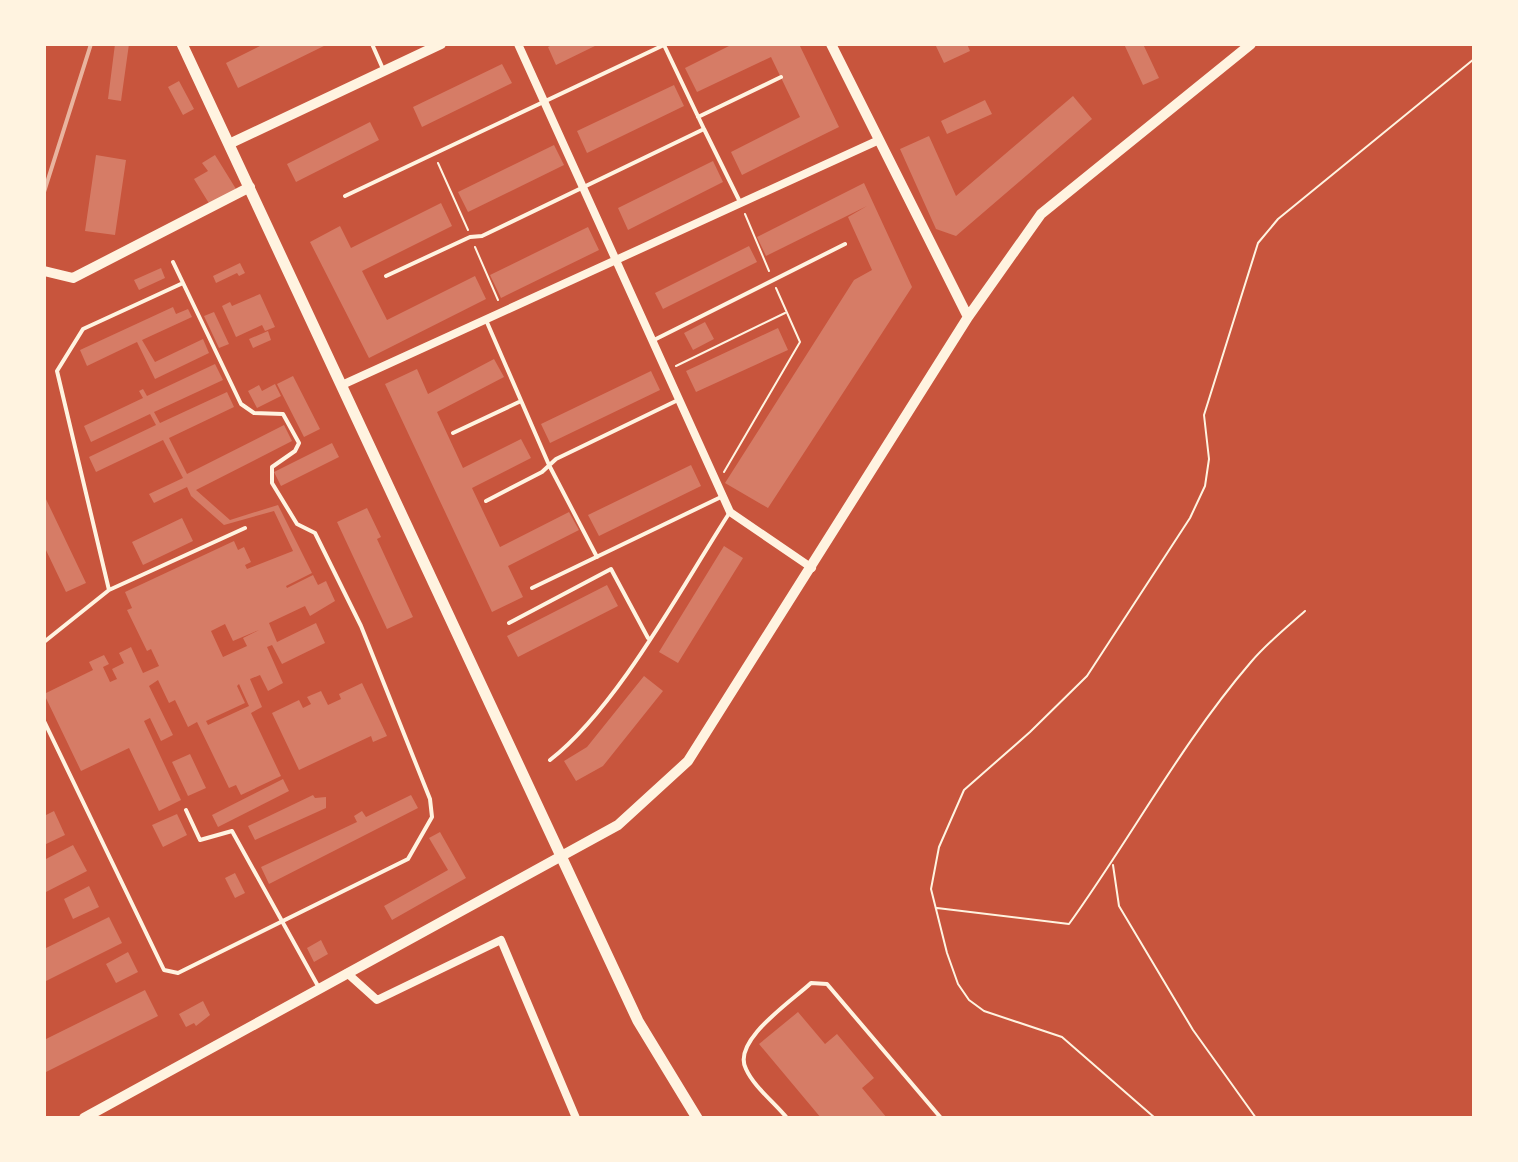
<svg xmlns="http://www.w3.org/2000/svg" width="1518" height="1162" font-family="'Noto Sans',sans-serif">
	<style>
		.building { fill: #d67c66; fill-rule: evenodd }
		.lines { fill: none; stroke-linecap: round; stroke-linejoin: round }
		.path { stroke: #fff3e0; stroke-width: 2 }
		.service { stroke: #fff3e0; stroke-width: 4 }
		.minor { stroke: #fff3e0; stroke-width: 8 }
		.tertiary { stroke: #fff3e0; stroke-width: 10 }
		.secondary { stroke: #fff3e0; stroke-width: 11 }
		.rail { stroke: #e9b49f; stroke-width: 4 }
	</style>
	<rect width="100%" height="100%" fill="#c8553d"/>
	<!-- building -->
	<path class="building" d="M115 44H129L121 101 108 99Z
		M264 44H328L238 88 226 63Z
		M554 44H599L556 65 548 47Z
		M733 44H799L839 127 742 175 731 152 800 117 771 57 697 92 685 68Z
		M935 44H967L970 51 944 63Z
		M1124 44H1143L1159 78 1143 85Z
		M502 64 512 83 422 127 413 107Z
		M179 81 194 109 183 115 168 87Z
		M674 85 684 106 587 153 577 131Z
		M1073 96 1092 119 956 236 936 229 900 149 929 136 956 196Z
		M985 100 992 114 947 134 941 121Z
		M370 122 379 140 296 182 287 164Z
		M554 145 564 165 468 212 458 192Z
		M96 155 126 160 115 235 85 231Z
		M215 155 236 189 210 205 194 179 208 171 202 163Z
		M713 161 723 182 628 230 618 208Z
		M864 183 912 287 768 508 725 483 854 280 872 270 848 217 867 206 766 256 757 237Z
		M441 203 452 226 362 271 387 320 475 276 486 299 369 358 310 242 340 226 351 248Z
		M588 227 599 250 501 298 490 275Z
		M749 246 757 262 663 309 655 293Z
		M240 263 245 273 239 276 237 273 216 283 213 276Z
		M161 268 165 278 139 290 134 280Z
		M260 294 275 327 265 331 262 325 236 337 222 306 230 302 232 306Z
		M173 307 176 314 188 309 192 317 142 340 155 362 203 339 209 353 155 379 137 342 87 366 80 350Z
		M214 312 229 344 219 348 204 316Z
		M705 322 714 339 693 350 684 333Z
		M778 328 788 350 696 392 686 371Z
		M268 331 271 340 253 348 249 339Z
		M494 359 504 377 437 412 463 468 521 439 531 458 472 488 500 547 569 512 579 530 508 566 523 597 492 612 385 384 417 369 428 394Z
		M215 364 223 380 154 412 160 423 227 392 234 407 169 438 187 474 284 425 292 441 196 490 230 520 278 505 312 573 286 586 287 588 313 575 318 585 326 581 335 601 310 616 305 606 269 623 277 642 316 623 325 643 282 664 272 645 267 647 283 683 268 691 260 675 250 679 262 707 251 713 281 776 241 795 236 785 229 788 197 722 188 727 175 700 169 703 158 680 149 686 173 735 161 741 150 718 144 721 181 800 159 811 129 748 81 771 44 694 93 670 89 662 104 655 109 664 103 667 110 682 117 679 112 669 124 663 119 653 131 647 143 673 159 666 151 649 147 651 127 610 132 608 125 592 234 541 238 550 244 547 251 562 245 565 247 569 293 551 274 511 224 525 191 496 187 487 154 503 149 494 183 478 163 440 96 472 89 457 156 425 150 414 91 442 84 426 143 398 139 391 143 389 147 396ZM225 624 233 641 259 630 243 638 247 646 223 657 211 631ZM239 684 249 706 208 725 206 721 245 703 237 686Z
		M651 371 660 390 550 443 541 424Z
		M293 376 320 429 304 437 277 384Z
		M275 384 281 396 257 408 248 391 259 385 262 391Z
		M332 443 339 457 281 486 274 472Z
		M691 465 701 486 599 536 588 515Z
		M44 495 86 583 66 592 44 546Z
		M367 508 381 537 377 539 413 617 387 629 337 522Z
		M182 518 193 541 143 565 132 542Z
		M724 546 743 558 678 663 659 652Z
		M607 585 618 606 518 657 507 636Z
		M644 676 663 691 603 766 576 781 564 761 587 747Z
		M362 683 387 736 373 742 371 736 299 770 272 713 299 700 303 708 311 704 307 697 321 691 328 705 341 699 339 694Z
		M190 754 206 788 188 796 172 762Z
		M283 779 289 791 218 827 212 815Z
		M313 795 315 798 326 797V808L255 840 248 826Z
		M411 795 418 808 269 884 261 867 357 822 354 816 362 811 366 817Z
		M54 811 65 835 44 845V816Z
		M177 814 187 835 163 847 152 825Z
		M440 832 466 878 392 920 384 906 448 870 429 838Z
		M73 845 87 871 44 893V860Z
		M235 873 245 893 235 898 225 878Z
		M89 886 99 907 73 919 64 899Z
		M109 917 122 943 44 982V949Z
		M321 940 328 954 314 962 307 948Z
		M128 952 138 972 116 983 106 964Z
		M145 990 158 1016 44 1073V1040Z
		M203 1001 210 1015 196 1026 194 1023 186 1027 179 1014Z
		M798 1012 825 1044 837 1034 874 1078 862 1088 887 1118H821L759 1044Z"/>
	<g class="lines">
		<!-- path -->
		<path class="path" d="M438 163 468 230
			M745 214 769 271
			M475 247 498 300
			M676 366 785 313
			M724 472 800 342 776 288
			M1113 865 1119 906 1193 1030 1256 1118
			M937 908 1069 924C1131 838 1182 742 1251 662 1267 643 1287 627 1305 611
			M1155 1118 1062 1037 984 1011 969 1000 958 984 947 953 931 889 939 847 964 790 1030 732 1087 676 1190 518 1205 486 1209 459 1204 415 1258 243 1278 219 1474 59"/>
		<!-- service -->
		<path class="service" d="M372 44 383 69
			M698 117 781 77
			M704 129 740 202
			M345 196 666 44
			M386 276 470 237 482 236 704 129 664 45
			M486 320 549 465 597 557
			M654 340 845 244
			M453 433 521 401
			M486 501 542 472 556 459 678 400
			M532 588 721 497
			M109 590 57 371 83 329 183 283
			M509 623 611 569 648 638
			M44 642 109 590 245 528
			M44 721 164 970 178 973 408 859 432 817 430 799 361 626 315 533 297 524 272 483V467L295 451 299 443 283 414 254 413 241 404 173 262
			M550 760C618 707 682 586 730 512
			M186 810 200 840 232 831 318 986
			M787 1118C775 1103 754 1087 746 1069 731 1041 792 1001 811 983L827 984 941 1118"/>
		<!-- minor -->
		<path class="minor" d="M518 44 730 512 812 568
			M342 385 879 140
			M347 973 377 1000 501 940 576 1118"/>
		<!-- tertiary -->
		<path class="tertiary" d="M831 44 968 317
			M229 144 441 44
			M44 271 73 278 250 187
			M84 1118 618 825 688 761 968 317 1041 214 1251 44"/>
		<!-- secondary -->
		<path class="secondary" d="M182 44 638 1021 697 1118"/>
		<!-- rail -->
		<path class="rail" d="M44 192 91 44"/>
	</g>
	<!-- border -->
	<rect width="1518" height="1162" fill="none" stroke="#fff3e0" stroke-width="92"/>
</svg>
